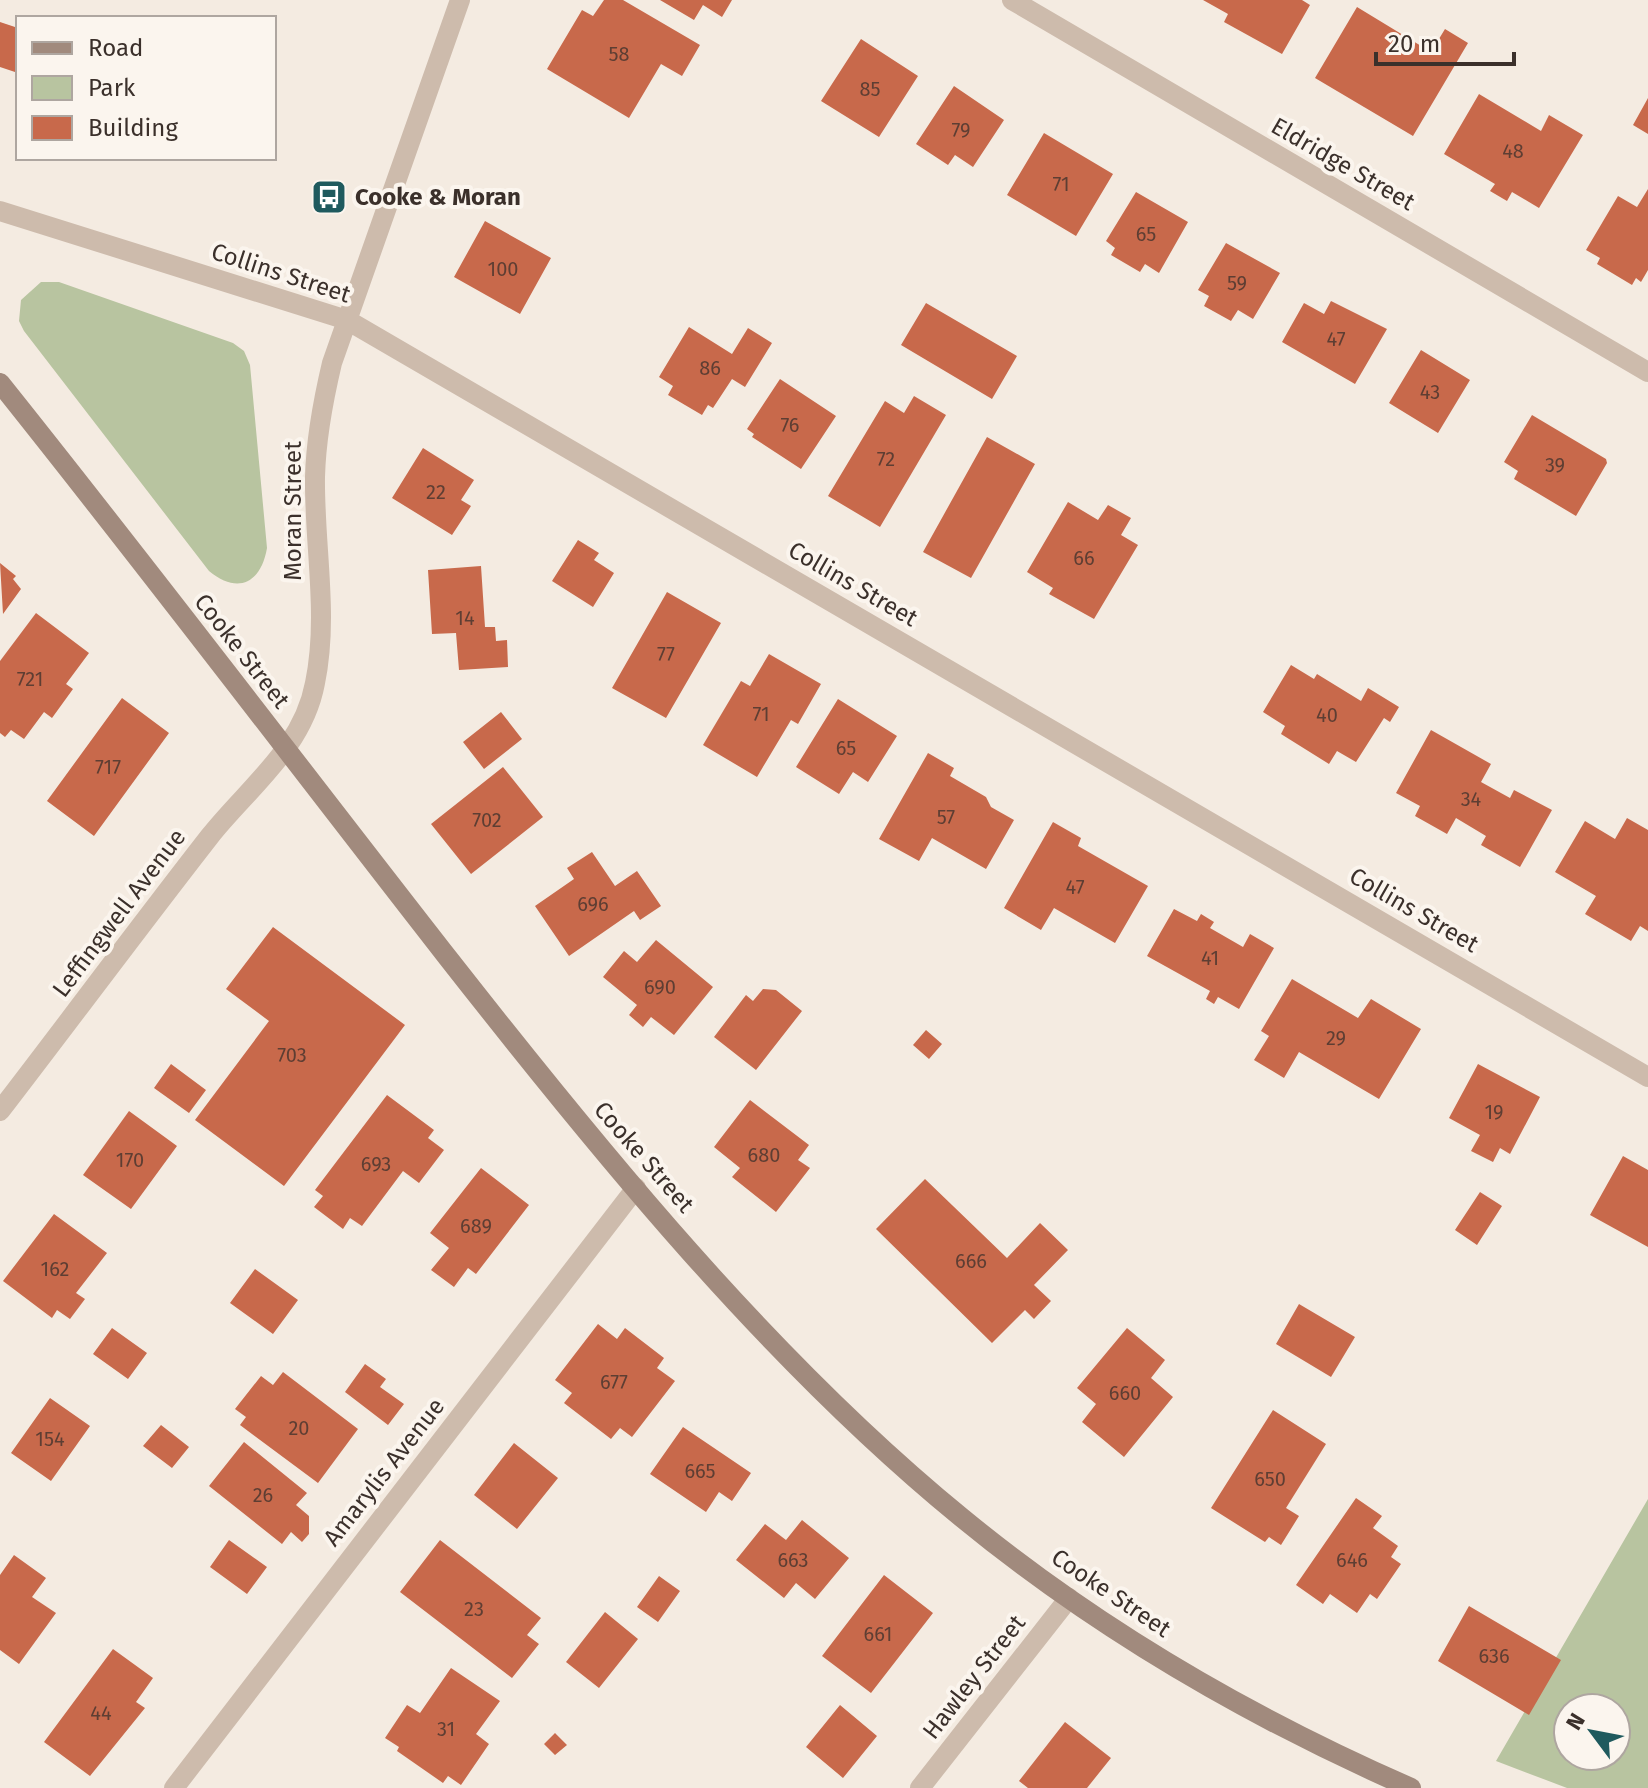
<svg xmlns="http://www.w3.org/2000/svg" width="1648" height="1788" font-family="'Fira Sans',sans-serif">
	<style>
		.green { fill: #b8c4a0; fill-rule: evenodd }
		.building { fill: #c8694b }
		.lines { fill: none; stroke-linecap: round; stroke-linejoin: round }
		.minor { stroke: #cdbbac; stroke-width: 20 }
		.secondary { stroke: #a18a7d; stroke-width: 20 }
		.labels { text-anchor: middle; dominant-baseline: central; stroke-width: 8; stroke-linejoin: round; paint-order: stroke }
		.number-label { font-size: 20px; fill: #5e3e33 }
		.street-label { font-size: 24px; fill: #3b302b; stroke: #fbf5ee }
		.poi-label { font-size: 24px; font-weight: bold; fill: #3b302b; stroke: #fbf5ee; text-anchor: start }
	</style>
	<rect width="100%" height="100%" fill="#f4ebe1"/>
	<!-- green -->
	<path class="green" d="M41 282H59L233 343 244 351 250 365 267 548C261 583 238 595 209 571L24 331 19 321 21 300Z
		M1648 1499V1788H1567L1496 1761ZM1568 1708H1616V1756H1568Z"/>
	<!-- building -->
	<path class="building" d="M604 0H623L700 45 682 76 661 64 629 118 547 69 582 10 593 16Z
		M660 0H732L722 17 703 5 694 20Z
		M1203 0H1302L1310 5 1282 54 1224 22 1228 14Z
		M1357 7 1431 52 1445 29 1468 43 1413 136 1315 78Z
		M0 22 18 28V73L0 67Z
		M861 39 918 76 879 137 821 101Z
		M954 86 1004 120 973 167 955 155 948 165 916 144Z
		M1479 94 1541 131 1549 115 1583 135 1539 208 1512 192 1507 201 1490 191 1495 184 1444 154Z
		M1648 98V134L1633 125Z
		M1044 133 1113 174 1076 236 1007 195Z
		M1648 189V270L1641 282 1636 278 1632 285 1597 264 1600 258 1586 250 1618 196 1637 207Z
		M1136 192 1188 222 1159 273 1145 264 1140 272 1111 255 1115 248 1106 241Z
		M485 221 551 258 520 314 454 277Z
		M1226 243 1280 273 1253 319 1238 310 1231 321 1204 306 1209 296 1198 290Z
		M1331 301 1387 329 1355 384 1282 342 1304 303 1324 314Z
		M926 303 1017 356 992 399 901 345Z
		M689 327 732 354 748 328 772 343 745 387 732 379 713 408 708 405 702 415 668 395 673 386 659 377Z
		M1421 350 1470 380 1438 433 1389 403Z
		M780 379 836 416 801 469 752 437 754 434 747 429Z
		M914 396 946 415 880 527 828 496 885 401 904 413Z
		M1532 415 1606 459 1607 463 1576 516 1514 479 1518 471 1504 462Z
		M987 437 1035 464 971 578 923 552Z
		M423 448 474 480 461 500 471 506 452 535 392 498Z
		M1068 502 1098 520 1108 505 1131 518 1121 535 1138 545 1094 619 1049 594 1053 588 1027 572Z
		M578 540 599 553 594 560 614 573 593 607 552 581Z
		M0 563 16 576 13 579 21 589 3 614Z
		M481 566 485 627H495L496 641 507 640 508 667 459 670 456 633 432 634 428 570Z
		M667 592 721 623 666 718 612 688Z
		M36 613 89 653 66 684 73 689 52 718 44 712 24 739 11 730 5 737 0 733V661Z
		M769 654 821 684 798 724 791 720 757 777 703 745 741 681 750 686Z
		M1291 665 1314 679 1317 674 1361 701 1368 688 1399 707 1390 722 1384 718 1356 762 1337 751 1329 764 1281 734 1285 726 1263 712Z
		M122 698 169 733 94 836 47 801Z
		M838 699 897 736 868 782 853 772 839 794 796 767Z
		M501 712 522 739 484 769 463 742Z
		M1431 730 1491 764 1481 782 1510 798 1514 790 1552 810 1520 867 1481 845 1486 836 1456 818 1447 834 1415 816 1420 806 1396 793Z
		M928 753 954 768 950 776 986 797 991 807 1014 820 986 869 932 838 919 861 879 839Z
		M503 767 543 817 471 874 431 824Z
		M1627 818 1648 830V931L1640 926 1631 941 1585 914 1596 896 1555 872 1585 821 1615 839Z
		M1053 822 1081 838 1078 846 1148 886 1115 943 1054 908 1041 930 1004 908Z
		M592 852 615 886 637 871 661 906 640 920 634 911 569 956 535 906 574 879 567 868Z
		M1174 909 1197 921 1201 914 1214 922 1210 928 1243 947 1250 934 1274 948 1239 1009 1218 997 1214 1004 1206 999 1210 991 1147 956Z
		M273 927 405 1025 284 1186 195 1120 269 1021 226 989Z
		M656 940 713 987 674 1035 651 1017 643 1027 629 1015 637 1005 603 977 624 951 637 962Z
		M1292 979 1358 1018 1371 999 1421 1029 1379 1099 1299 1052 1284 1078 1254 1060 1269 1036 1261 1031Z
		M763 989 776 990 802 1011 756 1070 714 1037 746 995 753 1001Z
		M926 1030 942 1044 929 1059 913 1045Z
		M171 1064 206 1090 189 1113 154 1088Z
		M1478 1064 1540 1097 1510 1154 1500 1148 1493 1162 1471 1151 1480 1135 1449 1118Z
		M387 1095 434 1130 428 1138 444 1150 419 1183 403 1171 362 1226 350 1218 343 1229 314 1207 323 1196 315 1190Z
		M750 1100 809 1145 798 1160 810 1168 776 1212 732 1177 740 1168 714 1147Z
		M129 1111 177 1146 131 1209 83 1175Z
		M1623 1156 1648 1170V1247L1590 1215Z
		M481 1168 529 1205 476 1274 468 1268 454 1287 431 1270 449 1248 430 1233Z
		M925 1179 1007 1258 1040 1223 1068 1250 1034 1285 1051 1301 1034 1319 1025 1310 992 1343 876 1229Z
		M1480 1192 1502 1206 1477 1245 1455 1230Z
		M54 1214 107 1253 76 1293 85 1299 70 1319 57 1310 52 1318 3 1281Z
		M255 1269 298 1300 273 1334 230 1303Z
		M1299 1304 1355 1337 1331 1377 1276 1344Z
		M598 1324 617 1339 625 1328 664 1358 657 1368 675 1381 632 1437 620 1428 611 1439 564 1403 572 1393 555 1380Z
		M112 1328 147 1353 128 1379 93 1354Z
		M1127 1328 1165 1360 1151 1378 1173 1397 1124 1457 1082 1422 1096 1404 1077 1388Z
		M365 1364 386 1379 380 1387 404 1404 388 1425 345 1392Z
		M283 1372 358 1429 318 1483 240 1425 246 1417 235 1409 261 1376 273 1385Z
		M50 1398 90 1426 51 1481 11 1453Z
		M1273 1410 1326 1444 1286 1508 1299 1516 1281 1545 1269 1537 1265 1542 1211 1508Z
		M161 1425 189 1447 172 1468 143 1446Z
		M683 1427 751 1473 732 1501 719 1492 706 1512 650 1474Z
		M244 1442 307 1493 296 1505 309 1516V1534L302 1542 291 1532 282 1544 209 1486Z
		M514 1443 558 1478 517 1529 474 1495Z
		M1356 1498 1382 1516 1373 1528 1398 1546 1391 1557 1401 1564 1377 1599 1370 1594 1357 1613 1330 1594 1323 1604 1296 1585Z
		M802 1520 849 1558 815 1599 796 1583 784 1598 736 1560 765 1524 786 1540Z
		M229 1540 267 1567 247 1594 210 1567Z
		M440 1540 541 1618 527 1635 539 1644 512 1678 400 1592Z
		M14 1555 46 1578 32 1597 56 1613 19 1664 0 1650V1575Z
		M884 1575 933 1613 871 1693 822 1656Z
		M659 1576 680 1591 658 1622 637 1607Z
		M1469 1606 1561 1660 1529 1715 1438 1661Z
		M605 1612 638 1639 599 1688 566 1662Z
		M113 1649 153 1678 136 1702 145 1708 90 1776 44 1742Z
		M451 1668 500 1701 476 1734 489 1744 461 1785 448 1776 443 1783 397 1751 399 1747 385 1738 407 1705 420 1713Z
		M840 1705 877 1736 843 1778 806 1747Z
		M1065 1722 1111 1758 1087 1788H1028L1019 1781Z
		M555 1733 567 1745 555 1755 544 1744Z"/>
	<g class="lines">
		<!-- minor -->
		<path class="minor" d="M1012 0 1648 372
			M0 211 347 320 1648 1077
			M0 1111C70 1020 139 927 210 836 249 787 303 748 315 683 329 616 314 545 315 477 316 437 323 401 332 363L460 0
			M174 1788 636 1188
			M920 1788 1069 1598"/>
		<!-- secondary -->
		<path class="secondary" d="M0 383C152 573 299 767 448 958 600 1152 770 1361 961 1517 1096 1628 1251 1718 1411 1788"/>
	</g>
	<!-- icons -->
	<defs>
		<symbol id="bus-square" viewBox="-11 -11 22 22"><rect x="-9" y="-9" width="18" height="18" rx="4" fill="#1f5a5e" stroke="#fbf5ee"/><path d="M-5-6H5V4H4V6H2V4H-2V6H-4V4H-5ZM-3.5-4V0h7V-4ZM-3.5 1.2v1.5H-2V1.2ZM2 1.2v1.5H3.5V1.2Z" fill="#fff"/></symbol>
	</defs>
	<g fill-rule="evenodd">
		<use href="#bus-square" x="309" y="177" width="40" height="40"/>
	</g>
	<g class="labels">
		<!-- number labels -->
		<g class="number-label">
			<text x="619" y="54">58</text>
			<text x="870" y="89">85</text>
			<text x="961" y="130">79</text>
			<text x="1513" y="151">48</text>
			<text x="1061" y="184">71</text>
			<text x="1146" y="234">65</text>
			<text x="503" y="269">100</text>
			<text x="1237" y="283">59</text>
			<text x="1336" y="339">47</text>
			<text x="710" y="368">86</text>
			<text x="1430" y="392">43</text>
			<text x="790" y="425">76</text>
			<text x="886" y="459">72</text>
			<text x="1555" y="465">39</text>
			<text x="436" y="492">22</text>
			<text x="1084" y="558">66</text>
			<text x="465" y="618">14</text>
			<text x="666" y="654">77</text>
			<text x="30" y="679">721</text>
			<text x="761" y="714">71</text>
			<text x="1327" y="715">40</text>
			<text x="846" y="748">65</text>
			<text x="108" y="767">717</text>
			<text x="1471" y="799">34</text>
			<text x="946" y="817">57</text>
			<text x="487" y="820">702</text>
			<text x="1075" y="887">47</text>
			<text x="593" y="904">696</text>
			<text x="1210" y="958">41</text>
			<text x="660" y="987">690</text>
			<text x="1336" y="1038">29</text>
			<text x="292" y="1055">703</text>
			<text x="1494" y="1112">19</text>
			<text x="764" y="1155">680</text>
			<text x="130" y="1160">170</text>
			<text x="376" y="1164">693</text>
			<text x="476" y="1226">689</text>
			<text x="971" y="1261">666</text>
			<text x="55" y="1269">162</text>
			<text x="614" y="1382">677</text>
			<text x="1125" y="1393">660</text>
			<text x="299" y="1428">20</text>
			<text x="50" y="1439">154</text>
			<text x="700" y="1471">665</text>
			<text x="1270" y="1479">650</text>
			<text x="263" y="1495">26</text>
			<text x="793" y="1560">663</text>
			<text x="1352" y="1560">646</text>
			<text x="474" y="1609">23</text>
			<text x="878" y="1634">661</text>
			<text x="1494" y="1656">636</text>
			<text x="101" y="1713">44</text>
			<text x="446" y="1729">31</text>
		</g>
		<!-- street labels -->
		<g class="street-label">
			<text transform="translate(1343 164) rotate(30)">Eldridge Street</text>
			<text transform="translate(281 273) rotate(18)">Collins Street</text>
			<text transform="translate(293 511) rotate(-90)">Moran Street</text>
			<text transform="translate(853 584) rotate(30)">Collins Street</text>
			<text transform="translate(242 651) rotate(52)">Cooke Street</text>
			<text transform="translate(1414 910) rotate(30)">Collins Street</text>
			<text transform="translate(119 913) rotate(-53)">Leffingwell Avenue</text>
			<text transform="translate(644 1157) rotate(49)">Cooke Street</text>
			<text transform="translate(384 1472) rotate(-52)">Amarylis Avenue</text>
			<text transform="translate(1111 1593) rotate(34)">Cooke Street</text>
			<text transform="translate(974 1677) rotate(-52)">Hawley Street</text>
		</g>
		<!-- poi labels -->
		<g class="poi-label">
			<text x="355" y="197">Cooke &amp; Moran</text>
		</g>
	</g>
	<!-- legend -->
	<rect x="16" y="16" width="260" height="144" fill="#fbf5ee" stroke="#aea6a0" stroke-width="2"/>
	<rect x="32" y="42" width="40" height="12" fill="#a18a7d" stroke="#aea6a0" stroke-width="2"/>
	<text x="88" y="56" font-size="24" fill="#3b302b">Road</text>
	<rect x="32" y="76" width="40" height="24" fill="#b8c4a0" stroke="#aea6a0" stroke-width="2"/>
	<text x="88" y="96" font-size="24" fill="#3b302b">Park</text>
	<rect x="32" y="116" width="40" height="24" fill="#c8694b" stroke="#aea6a0" stroke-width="2"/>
	<text x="88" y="136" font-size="24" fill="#3b302b">Building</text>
	<!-- north arrow -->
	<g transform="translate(1592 1732) rotate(302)"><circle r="38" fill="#fbf5ee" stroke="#aea6a0" stroke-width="2"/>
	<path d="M0-6L14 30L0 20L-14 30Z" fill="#1f5a5e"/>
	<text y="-12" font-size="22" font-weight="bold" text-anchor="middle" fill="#3b302b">N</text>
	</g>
	<!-- scale -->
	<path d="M1376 52v12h138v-12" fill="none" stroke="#3b302b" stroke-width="4"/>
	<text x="1388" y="52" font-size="24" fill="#3b302b" stroke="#fbf5ee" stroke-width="6" paint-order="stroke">20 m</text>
</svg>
